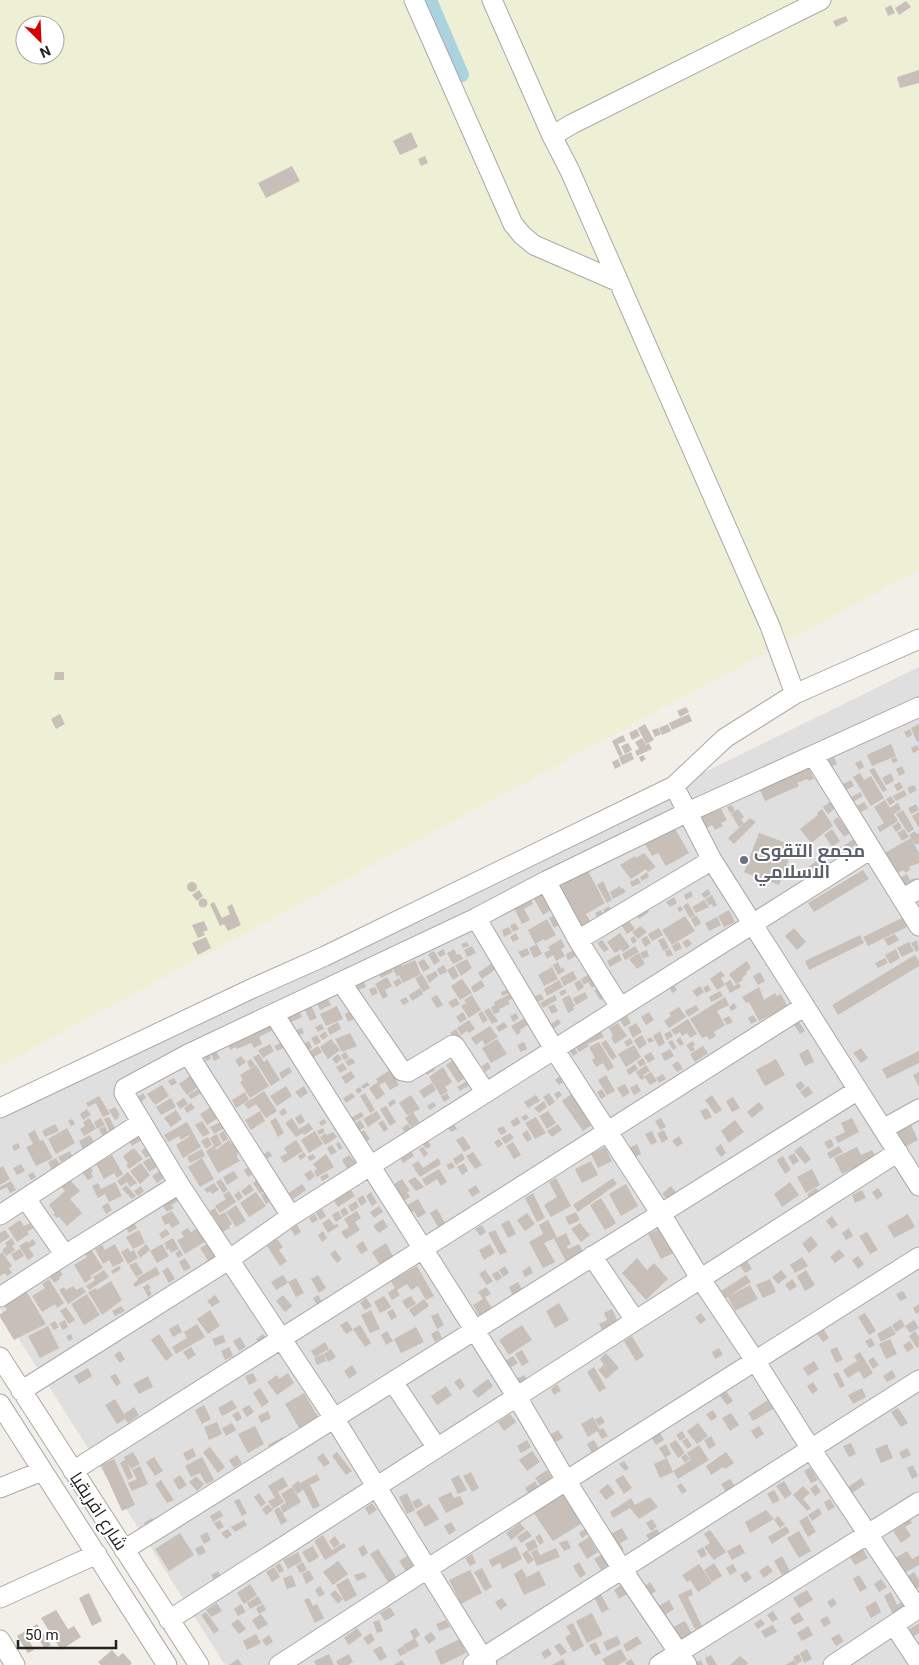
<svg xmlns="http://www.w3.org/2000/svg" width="919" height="1665" font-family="Roboto,Cairo,sans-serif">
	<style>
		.residential { fill: #e0dfdf }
		.farmland { fill: #eef0d5; fill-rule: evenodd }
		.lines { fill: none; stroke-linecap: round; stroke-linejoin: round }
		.canal { stroke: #aad3df; stroke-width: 14 }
		.building { fill: #c7bfb8 }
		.minor-casing { stroke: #a9a9a9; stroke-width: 21 }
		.minor { stroke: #fff; stroke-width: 19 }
		.worship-dot { fill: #6b7280; stroke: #fff; stroke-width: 2 }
		.labels { text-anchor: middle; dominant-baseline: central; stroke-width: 4; stroke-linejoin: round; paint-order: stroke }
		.worship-label { font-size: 18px; font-weight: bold; fill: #5b616d; stroke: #fff; text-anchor: start }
		.street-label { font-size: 18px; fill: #222; stroke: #fff }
	</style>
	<rect width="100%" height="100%" fill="#f2efe9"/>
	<!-- residential -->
	<path class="residential" d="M919 667V1665H225L0 1309V1118Z"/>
	<!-- farmland -->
	<path class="farmland" d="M0 0H919V570L0 1066ZM25 25H55V55H25Z"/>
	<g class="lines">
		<!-- canal -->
		<path class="canal" d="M430 0 462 75"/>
	</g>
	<!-- building -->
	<path class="building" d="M906 1 911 7 899 15 895 8Z
		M891 5 895 13 888 16 885 8Z
		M846 16 848 21 836 27 833 21Z
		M919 70V83L900 88 897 77Z
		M411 132 418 147 400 155 393 141Z
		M425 156 428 163 421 166 418 159Z
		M292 166 300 181 266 198 258 183Z
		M55 672H64V680H54Z
		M686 707 689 712 680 717 677 711Z
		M60 714 65 724 56 729 51 719Z
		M689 714 692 721 672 730 669 723Z
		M645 724 654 740 646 744 638 728Z
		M668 724 671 731 662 735 659 728Z
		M919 724V741L917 742 911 728Z
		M658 728 661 734 655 737 652 730Z
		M637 729 640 736 632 740 629 733Z
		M910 729 912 735 907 738 904 732Z
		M623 735 626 741 618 744 623 755 619 756 612 741Z
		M642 738 646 745 649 743 652 749 637 756 635 751 639 749 635 742Z
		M628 743 632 750 625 754 621 746Z
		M891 744 896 756 872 766 867 755Z
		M917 745 919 750 913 753 911 748Z
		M631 752 634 759 622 765 619 757Z
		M643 755 646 759 641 762 639 757Z
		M834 757 837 764 830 767 827 761Z
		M896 757 898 761 893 763 891 759Z
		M618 759 621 766 615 769 612 762Z
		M861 760 864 767 859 770 855 763Z
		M902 766 905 773 899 776 896 769Z
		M809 768 814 779 808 781 807 779 797 783 799 786 765 801 760 790Z
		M874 768 887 790 883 792 869 770Z
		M860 773 864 780 871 776 884 798 871 806 853 777Z
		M891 773 894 781 886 785 882 778Z
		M851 780 854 786 846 790 843 784Z
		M900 782 903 788 897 791 894 785Z
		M914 785 917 790 910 794 907 788Z
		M904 790 907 795 896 801 893 796Z
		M860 792 863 796 853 802 850 798Z
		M891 796 895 802 890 805 886 799Z
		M885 800 890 808 898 803 901 809 894 814 898 821 880 832 877 827 884 823 874 807Z
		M830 802 835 808 828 814 823 807Z
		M864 802 868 808 861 812 857 806Z
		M916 804 919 810 911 814 908 808Z
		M732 805 735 811 730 813 727 807Z
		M712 809 714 812 721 809 727 820 721 823 723 826 715 830 712 825 706 828 700 815Z
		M738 809 744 817 741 819 744 823 739 827 731 814Z
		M822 809 833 826 811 843 800 829 818 815 817 813Z
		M903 810 914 829 908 833 896 814Z
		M919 812V828L912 816Z
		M838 817 850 833 844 837 833 821Z
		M750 818 756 822 734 844 728 838Z
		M899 822 902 828 896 832 892 826Z
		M674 827 689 853 666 866 658 853 652 856 645 844Z
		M832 829 840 841 832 847 824 835Z
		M904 829 909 837 902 841 897 833Z
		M915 831 917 834 919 833V843L916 845 909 835Z
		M759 833 794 846 779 885 766 880 764 884 755 880 756 877 744 872Z
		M911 838 919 853V863L909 867 910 870 905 873 904 870 897 873 881 855Z
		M854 839 857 844 846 851 843 846Z
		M841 846 845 852 835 859 831 853Z
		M644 853 656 867 648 872 646 869 631 879 620 865 635 856 636 858Z
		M821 858 825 864 813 873 808 867Z
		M587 869 605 903 586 914 592 924 583 928 581 924 577 926 568 910 571 908 558 885Z
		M863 870 869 879 814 912 808 903Z
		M647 872 649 877 642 881 640 877Z
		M907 874 910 880 914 878 916 881 902 889 896 880Z
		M638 878 641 883 632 887 630 882Z
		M603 881 612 900 607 903 597 885Z
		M187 887a5 5 0 1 1 10 0a5 5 0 1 1-10 0Z
		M620 886 621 889 623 888 626 892 613 899 610 892Z
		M543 888 551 910 543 915 532 895Z
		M708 889 711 894 704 898 701 894Z
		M199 890 203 896 197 901 192 895Z
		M691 891 693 896 686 900 684 895Z
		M712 895 717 905 713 907 712 904 709 905 705 899Z
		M529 897 533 904 524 909 530 920 522 924 513 906Z
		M674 897 677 903 670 907 666 902Z
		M198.5 903a4.5 4.5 0 1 1 9 0a4.5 4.5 0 1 1-9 0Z
		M704 900 709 907 696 913 692 907Z
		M214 902 222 918 230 914 227 907 232 904 241 925 228 931 224 924 220 926 210 904Z
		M688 903 695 915 690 918 683 906Z
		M645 905 649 912 639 919 634 911Z
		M609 906 612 911 606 914 603 910Z
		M681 906 683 910 679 912 677 908Z
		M601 910 604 915 598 918 595 913Z
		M729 910 735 922 724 927 718 916Z
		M557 914 562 923 554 928 549 918Z
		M625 915 635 929 627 934 618 920Z
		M696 915 701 923 695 927 691 919Z
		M685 916 695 931 672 945 662 930Z
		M717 917 721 925 709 931 705 923Z
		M902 918 907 927 868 946 863 937Z
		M547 919 556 935 545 941 544 939 535 944 528 930Z
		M204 921 208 930 203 932 205 935 198 938 192 925Z
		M515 923 519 929 513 932 510 926Z
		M641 926 647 932 638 939 632 932Z
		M509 927 512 933 504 937 502 930Z
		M659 928 663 935 652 941 648 934Z
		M794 928 806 942 797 950 785 936Z
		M516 933 519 939 513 942 510 937Z
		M620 933 630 947 623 952 621 949 615 953 607 942Z
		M895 934 899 940 888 946 884 939Z
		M860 935 864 943 809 970 805 961Z
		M634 936 637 941 633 944 630 939Z
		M647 936 651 943 645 947 641 939Z
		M206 937 211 948 198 955 192 943Z
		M664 938 669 948 663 951 658 940Z
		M561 939 565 947 561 949 565 956 556 961 553 955 547 959 544 953 550 950 548 947Z
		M688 939 692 944 686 948 682 942Z
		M602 940 609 949 604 952 597 943Z
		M917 940 919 950 916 952 911 943Z
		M467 942 469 946 463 948 461 944Z
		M679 942 682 948 675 952 672 946Z
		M909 942 914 951 902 957 897 948Z
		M537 944 542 954 534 958 529 948Z
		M472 946 476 953 467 957 464 950Z
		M635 946 639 952 625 960 622 954Z
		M527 948 530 954 522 958 518 952Z
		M443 949 446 954 440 957 437 953Z
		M454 949 457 955 460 954 463 959 453 964 447 953Z
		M670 949 673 955 667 957 665 951Z
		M896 949 900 958 890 964 885 955Z
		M574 950 576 956 568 960 566 954Z
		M647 950 649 956 643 959 640 953Z
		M434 951 440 961 434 965 428 954Z
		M639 953 645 964 637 969 629 959Z
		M619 954 622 960 610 967 607 961Z
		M915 955 919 961V966L838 1015 832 1005Z
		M885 958 888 963 878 968 875 963Z
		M424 959 430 968 423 972 418 962Z
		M467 959 472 968 461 976 455 965Z
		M415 960 421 974 403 983 399 975 397 977 391 965 400 961 402 966Z
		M747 961 751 968 746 972 747 974 742 978 743 980 736 984 729 974Z
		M558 962 561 969 563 967 565 971 558 975 553 965Z
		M492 963 496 969 482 979 478 973Z
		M444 965 447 972 440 975 437 969Z
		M390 966 393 972 381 978 378 972Z
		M454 966 459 976 453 980 447 970Z
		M552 967 558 979 544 986 538 975Z
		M436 971 438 976 429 983 426 976Z
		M573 971 577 979 564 986 560 978Z
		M721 971 725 976 721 978 725 985 717 990 710 979Z
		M592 972 600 984 592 988 588 982 584 985 581 979Z
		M760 972 765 981 758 985 753 976Z
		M422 974 430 988 423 992 415 978Z
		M387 977 392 986 385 990 388 996 383 999 375 984Z
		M399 978 402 983 396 987 393 982Z
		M462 979 472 993 460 1000 451 986Z
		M363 980 366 987 358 990 355 984Z
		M481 980 485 986 474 993 471 987Z
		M559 980 563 987 547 996 544 989Z
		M580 980 584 987 578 991 574 983Z
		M730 980 734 986 739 983 741 987 730 993 725 983Z
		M673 984 677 990 672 993 669 986Z
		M708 985 711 990 706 993 703 988Z
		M700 986 704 992 697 997 692 991Z
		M375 987 378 993 372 996 369 989Z
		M600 987 606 997 600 1000 594 990Z
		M759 987 764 1000 775 993 777 996 781 994 788 1007 759 1021 749 1002 746 1003 742 997Z
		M420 988 423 994 412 1001 409 995Z
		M508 989 509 993 502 996 501 992Z
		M565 989 567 993 561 996 559 992Z
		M720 991 723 996 711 1002 709 997Z
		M585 992 588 998 576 1005 573 998Z
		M510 994 513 998 508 1001 510 1004 499 1009 500 1012 494 1014 491 1007 495 1005 494 1002Z
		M541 994 544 999 538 1002 535 996Z
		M437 995 443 1005 437 1008 431 998Z
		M472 995 481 1010 469 1018 461 1006 466 1003 464 1000Z
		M555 995 557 1000 543 1008 540 1003Z
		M569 995 575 1006 573 1007 574 1010 568 1013 562 999Z
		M327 997 331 1005 320 1010 316 1001Z
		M406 997 409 1002 403 1005 400 1000Z
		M725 997 729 1005 717 1011 725 1025 714 1032 716 1036 709 1040 707 1036 702 1038 690 1019Z
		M456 998 460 1004 452 1008 448 1002Z
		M734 1003 737 1008 731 1011 729 1007Z
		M554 1004 558 1011 552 1014 548 1007Z
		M311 1005 317 1018 310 1021 304 1008Z
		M696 1005 699 1010 688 1017 685 1011Z
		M337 1006 343 1019 326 1026 320 1014Z
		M679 1007 686 1017 669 1028 664 1021 671 1016 669 1013Z
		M489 1008 498 1021 492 1024 484 1011Z
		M299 1011 302 1017 287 1024 284 1018Z
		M350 1011 354 1019 348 1022 345 1014Z
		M482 1011 488 1020 483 1023 478 1014Z
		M463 1012 467 1019 460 1023 456 1017Z
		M649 1012 654 1020 646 1025 641 1017Z
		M516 1013 519 1018 513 1022 510 1016Z
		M753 1015 757 1021 751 1024 748 1018Z
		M627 1016 631 1023 624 1027 620 1020Z
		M729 1016 733 1022 727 1025 723 1019Z
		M796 1017 805 1031 800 1034 791 1020Z
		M525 1018 529 1024 520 1030 521 1032 517 1035 511 1026Z
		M558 1019 561 1023 553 1029 550 1025Z
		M688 1019 697 1034 690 1038 687 1033 682 1036 680 1032 675 1035 671 1030Z
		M269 1020 273 1030 259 1037 262 1044 254 1048 251 1043 237 1049 236 1047 230 1050 228 1044Z
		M469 1020 475 1029 469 1033 467 1031 461 1035 457 1028Z
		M338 1022 341 1029 330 1035 327 1028Z
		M504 1022 508 1027 499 1032 496 1027Z
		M618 1023 627 1036 615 1044 611 1038 613 1036 609 1028Z
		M636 1023 642 1032 633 1038 628 1028Z
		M322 1024 324 1029 318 1032 315 1027Z
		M490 1026 498 1037 485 1045 482 1040 476 1045 471 1038Z
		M302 1028 304 1033 296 1036 293 1031Z
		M456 1029 467 1047 462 1050 450 1033Z
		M600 1030 604 1037 588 1044 585 1038Z
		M325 1031 328 1036 323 1040 319 1036Z
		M660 1031 665 1043 659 1047 653 1036Z
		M670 1031 673 1036 667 1040 664 1034Z
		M350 1033 357 1046 342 1052 335 1039Z
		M317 1035 321 1042 315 1045 311 1038Z
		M642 1035 647 1044 639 1049 634 1040Z
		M651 1037 654 1041 649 1043 647 1039Z
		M680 1037 684 1044 680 1046 676 1040Z
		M630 1038 633 1043 627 1047 624 1042Z
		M331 1039 340 1050 328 1059 320 1047Z
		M497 1039 507 1054 491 1063 482 1048Z
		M585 1040 589 1046 579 1052 575 1046Z
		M606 1040 617 1057 612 1060 601 1043Z
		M672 1040 677 1048 673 1050 668 1042Z
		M309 1041 312 1048 306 1052 302 1045Z
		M693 1041 695 1045 693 1046 695 1050 691 1052 686 1045Z
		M282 1042 285 1047 277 1051 274 1046Z
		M524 1042 527 1049 521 1052 517 1045Z
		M599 1042 614 1067 608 1071 603 1063 596 1067 592 1060 595 1058 589 1047Z
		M270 1044 274 1051 263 1058 258 1050Z
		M634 1045 641 1057 626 1067 618 1054Z
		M318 1046 322 1052 306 1062 302 1056Z
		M703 1046 708 1053 695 1062 690 1054Z
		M574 1047 578 1053 573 1056 569 1050Z
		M861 1048 868 1058 861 1063 853 1053Z
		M670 1049 674 1056 665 1061 661 1054Z
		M808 1049 814 1062 805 1066 799 1054Z
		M216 1051 220 1058 214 1061 211 1054Z
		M919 1051V1063L887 1079 882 1069Z
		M346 1052 349 1058 344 1060 341 1055Z
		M651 1052 655 1059 648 1063 644 1056Z
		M209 1053 211 1059 206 1061 203 1055Z
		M259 1054 264 1062 267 1059 280 1080 271 1086 253 1057Z
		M338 1054 342 1059 336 1064 332 1059Z
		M241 1056 246 1062 239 1067 235 1060Z
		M352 1058 355 1063 348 1066 345 1061Z
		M643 1058 646 1064 640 1067 637 1062Z
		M251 1059 255 1065 250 1068 247 1062Z
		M776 1059 785 1075 765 1086 756 1070Z
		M453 1060 466 1077 458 1083 446 1065Z
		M678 1061 683 1069 677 1072 672 1065Z
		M488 1062 491 1068 485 1072 482 1066Z
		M343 1063 347 1069 340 1073 336 1067Z
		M431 1063 435 1070 427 1075 423 1068Z
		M635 1064 638 1069 629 1075 626 1070Z
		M256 1065 269 1086 250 1098 240 1082 243 1080 240 1075Z
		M646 1065 650 1071 643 1075 645 1078 641 1080 636 1072Z
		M289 1067 292 1072 282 1079 279 1073Z
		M443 1067 452 1082 445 1087 448 1091 441 1096 429 1077Z
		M390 1070 399 1085 390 1090 385 1082 379 1085 385 1094 377 1100 369 1088 378 1082 376 1079Z
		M351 1071 355 1077 346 1084 341 1077Z
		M651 1072 657 1081 650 1085 644 1076Z
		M919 1072V1087L913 1075Z
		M663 1074 666 1079 659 1083 656 1078Z
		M562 1075 566 1080 559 1085 555 1080Z
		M606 1075 615 1091 607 1095 598 1080Z
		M190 1076 198 1087 187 1095 179 1084Z
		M174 1078 177 1083 171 1086 168 1081Z
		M467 1081 470 1085 460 1091 457 1087Z
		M801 1081 805 1086 800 1091 795 1085Z
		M367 1082 370 1085 363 1089 361 1086Z
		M432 1083 436 1090 424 1098 419 1091Z
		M625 1084 630 1093 623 1097 617 1088Z
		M637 1084 641 1091 634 1095 630 1088Z
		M162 1085 169 1096 155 1105 147 1094Z
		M286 1086 292 1096 277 1106 270 1096Z
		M304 1086 308 1093 300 1098 295 1092Z
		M808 1086 813 1093 805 1098 800 1092Z
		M360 1087 362 1091 358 1094 355 1090Z
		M198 1089 201 1093 191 1099 188 1095Z
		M578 1089 594 1123 583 1131 562 1101Z
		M602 1089 606 1096 601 1099 597 1092Z
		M264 1091 277 1111 266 1118 256 1104 248 1109 244 1104Z
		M559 1091 562 1095 557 1099 554 1094Z
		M245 1092 249 1100 236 1108 232 1100Z
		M143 1093 146 1098 139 1103 136 1098Z
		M352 1093 355 1097 346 1103 343 1098Z
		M365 1093 375 1110 370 1113 360 1096Z
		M447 1093 450 1098 444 1102 441 1097Z
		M549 1093 555 1102 549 1106 543 1097Z
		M411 1095 420 1109 407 1115 399 1103Z
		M536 1095 540 1101 528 1108 524 1102Z
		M712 1095 722 1110 715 1114 705 1100Z
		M99 1096 110 1114 103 1117 96 1103 88 1107 86 1103Z
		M733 1097 740 1108 732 1112 726 1101Z
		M171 1098 176 1107 161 1115 156 1107Z
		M184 1098 188 1104 180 1109 176 1103Z
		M394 1099 396 1103 390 1107 388 1103Z
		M544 1101 547 1107 539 1113 534 1108Z
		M434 1102 436 1106 430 1110 427 1106Z
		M759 1102 764 1108 752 1118 747 1112Z
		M191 1103 195 1108 187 1113 184 1108Z
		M386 1106 396 1122 390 1126 380 1109Z
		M115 1107 120 1115 118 1116 119 1118 115 1120 109 1110Z
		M211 1107 218 1118 207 1125 200 1114Z
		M284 1108 287 1113 282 1116 279 1112Z
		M707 1108 712 1117 705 1120 700 1111Z
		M87 1109 91 1115 83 1120 80 1114Z
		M176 1110 182 1119 171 1127 164 1118Z
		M260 1111 265 1121 251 1130 245 1120Z
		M377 1111 381 1118 368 1127 363 1119Z
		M548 1111 556 1123 547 1129 539 1116Z
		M361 1112 364 1116 352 1123 349 1119Z
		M413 1112 419 1122 411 1127 405 1118Z
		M301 1114 305 1121 299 1125 295 1118Z
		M526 1114 529 1118 524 1121 521 1117Z
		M109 1117 116 1130 110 1132 104 1119Z
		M517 1117 521 1123 514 1127 510 1122Z
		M536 1117 546 1133 535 1139 525 1123Z
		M89 1118 96 1129 84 1136 80 1129 85 1126 83 1122Z
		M101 1118 105 1125 97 1129 94 1122Z
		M276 1118 284 1133 278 1137 270 1121Z
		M292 1118 299 1129 309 1123 313 1129 304 1135 303 1133 296 1137 285 1123Z
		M661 1118 666 1127 660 1130 655 1121Z
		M852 1118 859 1132 838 1143 835 1137 845 1132 841 1123Z
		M72 1119 75 1124 71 1126 68 1121Z
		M324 1119 327 1123 321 1126 319 1122Z
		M360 1120 365 1127 356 1132 352 1126Z
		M383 1120 388 1129 384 1132 378 1123Z
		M735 1120 744 1132 729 1143 721 1131Z
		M202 1121 210 1133 203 1137 195 1125Z
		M187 1122 201 1147 183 1158 176 1145 190 1136 189 1135 181 1140 179 1136 168 1142 164 1135Z
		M221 1122 224 1128 214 1134 210 1127Z
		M453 1123 457 1129 451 1132 447 1127Z
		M55 1124 59 1131 45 1137 42 1131Z
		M408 1124 411 1129 405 1132 402 1128Z
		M558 1124 562 1130 552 1137 547 1131Z
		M911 1125 918 1140 905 1147 897 1131Z
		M105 1126 108 1133 102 1135 99 1129Z
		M503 1126 507 1132 501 1135 497 1129Z
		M67 1128 75 1143 56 1154 48 1139Z
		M323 1128 325 1132 319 1135 317 1131Z
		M35 1130 40 1141 43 1140 53 1158 36 1166 26 1147 33 1144 28 1134Z
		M136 1130 142 1140 132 1146 126 1137Z
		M364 1130 370 1139 363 1144 357 1134Z
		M527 1130 532 1139 527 1142 522 1134Z
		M664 1130 668 1139 662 1143 657 1133Z
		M224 1131 228 1139 223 1142 219 1134Z
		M315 1131 323 1144 309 1153 301 1140Z
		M652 1131 657 1142 651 1145 645 1134Z
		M333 1132 337 1137 325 1145 320 1137 326 1133 327 1135Z
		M510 1133 514 1138 505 1144 501 1138Z
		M217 1134 222 1144 215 1148 216 1150 229 1140 232 1144 240 1139 237 1157 240 1161 218 1173 206 1151 214 1146 210 1138Z
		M90 1135 94 1142 83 1149 79 1141Z
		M463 1136 471 1148 464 1152 456 1140Z
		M679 1136 683 1143 677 1147 672 1141Z
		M208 1137 212 1145 206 1149 201 1141Z
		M427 1139 431 1146 426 1149 422 1143Z
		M499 1139 503 1144 498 1148 494 1142Z
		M831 1139 834 1146 828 1149 824 1142Z
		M296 1140 303 1151 284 1163 280 1157 287 1153 284 1148Z
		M339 1142 343 1148 339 1150 336 1144Z
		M513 1142 521 1155 514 1159 506 1146Z
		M18 1143 20 1148 14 1151 12 1146Z
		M637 1144 641 1154 633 1158 629 1148Z
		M721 1144 726 1153 721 1157 715 1148Z
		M332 1145 337 1152 331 1155 327 1148Z
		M149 1146 154 1153 146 1158 141 1151Z
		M801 1146 811 1159 805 1164 794 1151Z
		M839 1146 843 1152 830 1159 827 1153Z
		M423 1147 428 1154 424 1157 419 1149Z
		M605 1147 612 1161 598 1168 591 1154Z
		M857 1147 861 1155 872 1150 876 1157 842 1174 834 1158Z
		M134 1148 143 1159 129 1169 126 1165 128 1164 123 1156Z
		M202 1149 205 1156 190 1163 187 1157Z
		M410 1149 414 1156 403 1163 399 1156Z
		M70 1151 72 1156 61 1162 58 1157Z
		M269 1151 272 1156 267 1159 264 1154Z
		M304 1152 306 1156 300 1160 298 1156Z
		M473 1152 482 1165 475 1169 466 1156Z
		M462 1153 465 1159 456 1165 453 1159Z
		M794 1153 799 1161 793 1165 788 1157Z
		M313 1154 316 1158 310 1161 307 1157Z
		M326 1154 334 1167 317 1177 314 1171 317 1169 313 1164Z
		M112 1155 123 1174 117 1178 114 1173 104 1179 96 1164Z
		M155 1155 159 1162 156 1165 157 1167 149 1172 143 1162Z
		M349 1155 357 1164 348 1170 342 1160Z
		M783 1156 791 1170 785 1174 777 1160Z
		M56 1158 60 1165 52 1170 48 1162Z
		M202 1158 214 1179 200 1187 188 1167Z
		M438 1158 441 1164 420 1177 412 1165 418 1161 423 1168Z
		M591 1161 598 1175 582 1183 575 1169Z
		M452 1162 455 1167 449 1170 446 1165Z
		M141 1163 150 1175 140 1184 130 1171Z
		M464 1163 468 1171 462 1175 457 1167Z
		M21 1164 25 1171 17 1175 13 1168Z
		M3 1166 10 1179 0 1185V1168Z
		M90 1166 93 1171 91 1173 93 1177 88 1180 82 1172Z
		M249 1167 253 1174 248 1177 244 1170Z
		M439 1169 447 1182 441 1186 437 1179 426 1186 422 1179Z
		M812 1169 820 1185 806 1193 797 1177Z
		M161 1170 165 1177 157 1183 152 1176Z
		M311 1170 315 1176 309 1181 304 1174Z
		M234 1171 238 1178 227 1185 223 1177Z
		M33 1172 36 1177 31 1180 28 1175Z
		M128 1172 137 1183 130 1187 127 1182 121 1186 117 1181Z
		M327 1173 329 1177 322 1181 320 1177Z
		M415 1177 424 1187 416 1191 408 1181Z
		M556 1178 571 1206 551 1217 544 1205 557 1197 549 1182Z
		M613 1178 617 1184 578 1212 573 1205Z
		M69 1179 80 1191 70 1199 82 1213 67 1226 59 1217 57 1218 53 1214 55 1213 49 1205 65 1191 61 1186Z
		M221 1179 228 1190 223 1193 216 1182Z
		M402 1179 410 1191 407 1192 410 1197 400 1203 390 1187Z
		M257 1180 264 1191 260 1194 253 1183Z
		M11 1181 16 1190 10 1193 7 1187 0 1190V1187Z
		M115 1182 122 1196 109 1202 105 1194 98 1198 92 1186 98 1183 101 1189Z
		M790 1182 799 1195 782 1207 774 1194Z
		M214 1183 219 1190 212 1194 210 1191 207 1193 204 1189Z
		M250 1184 254 1190 245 1196 241 1191Z
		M302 1184 306 1190 293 1199 289 1193Z
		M626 1184 638 1206 621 1216 609 1194Z
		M126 1185 136 1196 132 1199 122 1189Z
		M476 1185 480 1192 472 1197 468 1190Z
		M141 1186 144 1191 138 1196 134 1191Z
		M671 1186 676 1192 667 1199 662 1194Z
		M816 1188 820 1193 810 1199 807 1194Z
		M878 1188 883 1195 877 1200 872 1192Z
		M351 1190 355 1196 338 1207 334 1201Z
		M862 1190 866 1198 855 1203 852 1195Z
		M229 1191 236 1202 220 1213 215 1206 226 1199 223 1195Z
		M239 1191 243 1197 238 1201 234 1195Z
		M256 1192 266 1206 249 1217 240 1203Z
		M265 1192 271 1201 266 1204 261 1195Z
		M371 1192 377 1203 372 1206 366 1196Z
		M533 1193 545 1218 537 1222 525 1198Z
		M363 1195 367 1202 361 1206 357 1199Z
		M175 1196 178 1201 171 1205 174 1208 167 1212 162 1204Z
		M601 1198 616 1223 605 1230 590 1205Z
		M418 1199 426 1213 418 1218 414 1211 405 1217 401 1209Z
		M356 1201 359 1207 352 1212 348 1206Z
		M108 1203 112 1210 106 1214 102 1206Z
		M236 1205 246 1221 236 1227 226 1212Z
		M379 1206 383 1212 374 1218 370 1212Z
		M345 1207 349 1213 343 1217 340 1211Z
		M215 1208 219 1215 225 1212 232 1224 229 1226 230 1228 223 1232 210 1211Z
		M322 1209 326 1216 320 1220 316 1213Z
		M437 1209 445 1223 438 1227 430 1213Z
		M172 1211 180 1223 172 1228 169 1223 165 1225 161 1217Z
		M338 1211 342 1218 336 1222 332 1215Z
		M357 1211 361 1218 355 1222 360 1230 346 1239 341 1232 349 1227 344 1219Z
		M576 1212 580 1220 569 1225 565 1217Z
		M527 1213 535 1224 525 1231 517 1220Z
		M315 1214 318 1220 312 1223 309 1218Z
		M908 1214 915 1227 894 1238 887 1226Z
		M832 1216 838 1225 832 1229 826 1221Z
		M329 1219 334 1225 337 1224 339 1226 328 1233 322 1223Z
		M383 1219 388 1227 379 1233 373 1226Z
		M20 1220 24 1226 32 1222 35 1227 27 1232 29 1234 17 1242 8 1228Z
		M509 1220 516 1234 508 1238 501 1224Z
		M548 1220 557 1237 544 1243 555 1262 543 1268 529 1242 543 1234 539 1225Z
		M133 1221 137 1228 129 1233 125 1226Z
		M580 1223 590 1235 581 1242 571 1229Z
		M297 1225 301 1232 295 1236 291 1229Z
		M482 1225 486 1232 480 1236 475 1229Z
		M662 1227 675 1252 661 1259 648 1234Z
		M188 1228 191 1232 198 1228 206 1241 185 1254 177 1240 184 1237 181 1232Z
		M849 1228 853 1236 846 1240 842 1233Z
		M166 1229 170 1234 162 1239 159 1234Z
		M5 1230 10 1237 0 1243V1233Z
		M139 1230 145 1243 133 1249 126 1237Z
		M495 1230 507 1252 500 1255 488 1233Z
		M323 1231 327 1238 322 1242 318 1235Z
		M867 1232 878 1250 870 1254 859 1236Z
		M566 1233 571 1244 567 1246 568 1249 579 1244 584 1254 567 1263 554 1239Z
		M811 1236 818 1245 809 1253 802 1244Z
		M12 1238 15 1244 12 1246 15 1250 6 1256 2 1250 7 1246 5 1243Z
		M173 1238 179 1249 171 1253 169 1249 167 1250 164 1243Z
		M33 1239 36 1244 29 1248 34 1256 28 1260 19 1246 27 1241 28 1243Z
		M277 1239 283 1247 279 1250 287 1261 280 1266 267 1246Z
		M363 1241 368 1250 361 1254 356 1246Z
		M211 1242 220 1258 210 1264 200 1248Z
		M386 1243 396 1262 383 1270 372 1252Z
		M115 1244 124 1261 113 1267 109 1260 103 1264 95 1249 102 1245 105 1250Z
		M146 1244 150 1250 140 1258 137 1252Z
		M162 1244 169 1256 157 1263 150 1251Z
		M490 1244 495 1253 484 1260 479 1250Z
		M89 1246 103 1268 90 1276 92 1278 85 1283 74 1265 87 1257 82 1250Z
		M128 1248 130 1252 134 1250 138 1258 128 1264 121 1252Z
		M20 1249 24 1256 15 1261 11 1254Z
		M839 1249 845 1256 835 1263 830 1257Z
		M180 1250 183 1255 178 1258 175 1253Z
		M335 1250 342 1259 337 1263 330 1254Z
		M2 1252 12 1266 9 1268 12 1273 7 1276 5 1273 0 1276V1254Z
		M858 1256 864 1264 858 1269 852 1260Z
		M802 1257 808 1266 795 1273 790 1265Z
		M185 1258 191 1268 184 1271 179 1262Z
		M637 1258 647 1270 654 1263 668 1279 646 1300 622 1273Z
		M747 1261 752 1269 745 1273 740 1265Z
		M136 1262 143 1273 136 1277 129 1265Z
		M119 1266 121 1269 113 1274 111 1271Z
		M417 1266 434 1296 426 1300 418 1286 411 1290 407 1284 397 1290 400 1295 392 1300 388 1293 395 1288 391 1281Z
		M505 1266 509 1273 503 1277 499 1270Z
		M530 1266 533 1273 525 1277 522 1271Z
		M156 1267 160 1274 135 1287 133 1284 138 1280 137 1278Z
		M168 1267 175 1279 169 1283 162 1271Z
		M58 1268 63 1275 59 1277 60 1279 54 1283 48 1274Z
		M104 1270 109 1277 89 1290 86 1286 95 1280 93 1277Z
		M485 1270 493 1281 487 1285 479 1274Z
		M781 1270 787 1277 778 1284 772 1277Z
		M806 1270 815 1285 805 1291 797 1276Z
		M498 1271 502 1278 496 1281 492 1274Z
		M283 1275 288 1283 276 1290 271 1282Z
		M318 1275 326 1288 319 1293 311 1279Z
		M746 1275 751 1282 729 1296 750 1285 758 1299 735 1311 728 1297 726 1298 721 1291Z
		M296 1278 304 1293 296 1297 288 1282Z
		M49 1279 64 1303 57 1308 55 1304 42 1312 32 1296 45 1288 42 1284Z
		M770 1279 776 1292 763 1298 756 1285Z
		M792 1279 797 1286 790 1291 785 1285Z
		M111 1281 122 1300 102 1315 88 1292 96 1288 97 1290Z
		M518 1282 523 1292 513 1297 509 1287Z
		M148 1284 151 1288 149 1289 152 1294 148 1297 143 1287Z
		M73 1286 76 1290 82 1287 86 1292 68 1304 59 1290 64 1287 66 1290Z
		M486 1287 491 1294 485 1297 494 1312 481 1319 473 1305 483 1299 478 1292Z
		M26 1291 46 1324 14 1340 0 1317V1314L7 1310 0 1299Z
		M903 1291 907 1298 900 1301 896 1294Z
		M87 1294 100 1315 84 1325 71 1304Z
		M215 1295 220 1302 212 1307 207 1301Z
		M283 1295 292 1306 285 1312 276 1301Z
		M318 1295 324 1305 319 1308 313 1298Z
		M384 1296 391 1307 380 1313 374 1302Z
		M411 1296 416 1304 407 1309 402 1301Z
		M366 1298 372 1306 365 1310 360 1303Z
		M424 1299 429 1306 414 1317 409 1310Z
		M559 1303 569 1320 555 1328 546 1311Z
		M919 1304V1312L916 1314 913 1308Z
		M121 1306 125 1311 115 1316 112 1311Z
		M66 1307 75 1320 69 1324 60 1311Z
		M393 1309 397 1317 391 1320 387 1312Z
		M612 1309 619 1324 603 1332 599 1324 607 1320 604 1313Z
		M210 1310 220 1326 208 1334 197 1319Z
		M371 1310 380 1329 370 1333 361 1315Z
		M438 1313 444 1325 437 1329 431 1316Z
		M701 1313 706 1320 700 1324 695 1317Z
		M865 1313 876 1331 869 1335 858 1317Z
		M901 1319 905 1326 896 1332 892 1325Z
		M65 1320 68 1327 63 1330 59 1323Z
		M914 1320 919 1328 910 1333 905 1326Z
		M55 1321 59 1327 54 1330 50 1324Z
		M347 1321 353 1330 346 1334 340 1325Z
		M178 1324 182 1332 173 1337 169 1329Z
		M197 1324 205 1337 176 1354 172 1347 187 1338 184 1332Z
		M360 1325 371 1343 365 1347 353 1329Z
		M522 1325 532 1340 509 1355 499 1340Z
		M48 1326 59 1348 40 1358 28 1336Z
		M891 1326 896 1334 881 1342 877 1334Z
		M416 1327 424 1342 401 1353 394 1339Z
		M438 1330 442 1338 435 1342 431 1334Z
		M824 1330 829 1338 823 1342 817 1334Z
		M387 1331 393 1341 386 1345 381 1335Z
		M915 1331 919 1337V1347L917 1348 909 1336Z
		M71 1334 73 1339 69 1341 66 1336Z
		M159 1334 173 1355 166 1361 151 1340Z
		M263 1334 269 1342 262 1347 256 1339Z
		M223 1335 226 1342 215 1346 212 1339Z
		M632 1336 644 1356 636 1361 624 1341Z
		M240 1337 246 1347 239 1351 233 1341Z
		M801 1338 805 1342 793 1350 790 1345Z
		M871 1338 875 1345 869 1348 865 1341Z
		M890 1339 897 1354 886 1359 879 1344Z
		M910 1341 914 1348 907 1352 903 1345Z
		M325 1342 329 1349 322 1353 321 1350 322 1353 315 1357 311 1351Z
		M191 1347 196 1355 188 1360 183 1352Z
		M229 1347 233 1356 225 1360 221 1351Z
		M837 1347 843 1360 836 1363 830 1350Z
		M719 1348 723 1355 715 1359 712 1352Z
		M331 1349 336 1357 328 1362 323 1354Z
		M522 1350 529 1362 522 1366 515 1354Z
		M120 1351 125 1359 120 1363 114 1355Z
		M860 1352 873 1373 864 1379 859 1371 848 1378 843 1370 857 1361 854 1356Z
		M606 1353 619 1368 606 1379 598 1370 604 1365 600 1359Z
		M323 1354 326 1361 317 1365 314 1358Z
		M513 1356 518 1363 510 1368 505 1361Z
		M873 1357 879 1365 873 1369 868 1361Z
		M814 1361 819 1369 808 1376 803 1368Z
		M352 1365 357 1373 349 1379 344 1371Z
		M594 1367 606 1388 599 1392 587 1372Z
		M88 1368 92 1376 79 1384 74 1376Z
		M892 1370 896 1377 887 1382 883 1376Z
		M838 1372 845 1386 840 1388 833 1374Z
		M253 1373 257 1381 249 1385 245 1376Z
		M288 1373 294 1383 277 1395 267 1382 277 1375 279 1379Z
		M116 1374 121 1383 116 1386 110 1376Z
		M524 1375 531 1386 518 1393 511 1382Z
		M148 1376 153 1387 139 1394 133 1384Z
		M460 1378 465 1386 460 1390 454 1382Z
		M488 1379 493 1386 478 1398 472 1391Z
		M813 1382 818 1390 812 1394 807 1386Z
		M557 1384 561 1391 554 1395 551 1389Z
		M446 1386 452 1395 437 1405 431 1396Z
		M260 1388 269 1402 262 1407 253 1393Z
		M862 1388 866 1397 853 1404 848 1395Z
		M726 1391 733 1401 727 1405 720 1396Z
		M304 1393 320 1420 301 1431 285 1404Z
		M115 1399 124 1414 134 1407 139 1415 128 1423 125 1419 117 1424 105 1405Z
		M232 1400 237 1408 222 1416 218 1408Z
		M768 1400 773 1409 753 1421 748 1413Z
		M204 1405 211 1419 202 1424 195 1410Z
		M249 1405 254 1412 247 1417 242 1409Z
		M898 1408 908 1423 901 1427 891 1412Z
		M713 1410 717 1417 711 1421 706 1414Z
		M238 1411 242 1418 237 1422 232 1415Z
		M268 1411 271 1418 261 1423 258 1416Z
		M731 1413 739 1425 730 1431 722 1418Z
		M510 1414 516 1422 504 1431 498 1422Z
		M601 1416 605 1422 599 1426 595 1420Z
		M593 1417 600 1430 603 1428 608 1436 602 1439 597 1431 588 1437 581 1424Z
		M217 1422 222 1434 209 1440 204 1427Z
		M232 1423 236 1430 226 1436 222 1428Z
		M698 1423 708 1436 697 1444 687 1431Z
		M255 1426 264 1444 248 1453 238 1434Z
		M759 1426 764 1434 756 1439 751 1431Z
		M558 1430 563 1438 552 1444 548 1436Z
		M682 1431 686 1437 680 1441 676 1435Z
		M660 1433 664 1440 656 1445 652 1438Z
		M711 1436 716 1445 709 1449 704 1440Z
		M283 1437 288 1446 273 1455 268 1445Z
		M687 1438 692 1446 687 1449 682 1441Z
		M527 1440 531 1447 521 1453 517 1446Z
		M594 1440 600 1451 593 1455 587 1444Z
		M676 1440 685 1453 678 1458 669 1444Z
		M851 1443 856 1454 849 1457 843 1446Z
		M666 1444 671 1454 665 1458 659 1448Z
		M887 1444 893 1458 881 1463 875 1449Z
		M699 1445 709 1460 678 1479 673 1471 691 1460 687 1453Z
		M210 1447 225 1467 218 1473 203 1452Z
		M193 1448 196 1456 187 1461 183 1453Z
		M907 1448 911 1455 903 1459 899 1453Z
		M532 1451 540 1462 527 1471 519 1460Z
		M133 1452 140 1464 131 1469 127 1463 133 1477 128 1480 120 1463 125 1460 124 1457Z
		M337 1452 352 1471 346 1475 332 1456Z
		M726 1452 734 1463 725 1469 723 1467 711 1475 706 1466Z
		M323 1453 330 1463 324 1467 317 1458Z
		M686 1454 690 1459 685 1463 681 1457Z
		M237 1455 242 1463 234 1468 229 1460Z
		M154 1457 163 1471 155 1476 146 1462Z
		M202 1457 214 1480 206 1484 200 1473 191 1477 185 1466Z
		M667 1458 673 1472 660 1478 654 1464Z
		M114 1459 135 1505 122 1511 101 1465Z
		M624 1461 629 1468 625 1471 619 1464Z
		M913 1465 918 1476 912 1479 907 1468Z
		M140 1466 148 1484 132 1491 128 1483 137 1479 132 1470Z
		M810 1467 818 1480 811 1483 804 1471Z
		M547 1470 554 1480 542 1488 535 1478Z
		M471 1472 479 1488 472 1492 463 1476Z
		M317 1474 320 1480 310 1485 320 1506 313 1509 300 1483Z
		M180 1475 187 1485 179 1490 173 1480Z
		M459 1475 467 1490 458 1494 451 1479Z
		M623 1475 632 1488 624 1494 615 1480Z
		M196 1476 204 1484 197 1491 189 1482Z
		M283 1477 288 1486 278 1492 284 1502 273 1509 268 1501 275 1498 268 1486Z
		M861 1478 865 1484 851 1494 847 1488Z
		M730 1479 735 1486 726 1492 721 1484Z
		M161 1480 174 1500 167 1503 155 1484Z
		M298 1481 304 1489 297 1494 292 1486Z
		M535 1481 540 1489 530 1496 525 1488Z
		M784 1481 792 1494 785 1499 776 1486Z
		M681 1483 687 1491 682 1494 677 1486Z
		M608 1484 615 1493 606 1500 599 1491Z
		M816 1484 821 1492 815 1496 810 1489Z
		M803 1486 810 1493 803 1499 811 1508 807 1511 793 1495Z
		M292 1487 301 1502 283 1513 280 1506 286 1503 281 1494Z
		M564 1490 584 1522 553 1541 533 1512Z
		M774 1490 780 1500 773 1504 767 1494Z
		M451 1492 454 1498 460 1496 464 1504 446 1513 438 1498Z
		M259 1493 266 1503 261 1507 254 1497Z
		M407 1493 415 1510 407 1514 399 1497Z
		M650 1497 658 1507 639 1519 630 1508 613 1518 610 1512 631 1498 635 1505Z
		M419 1498 423 1505 416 1509 412 1502Z
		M239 1499 247 1513 242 1516 234 1501Z
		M830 1499 835 1507 828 1511 824 1502Z
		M372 1503 377 1510 369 1515 365 1508Z
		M268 1504 273 1510 266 1515 262 1509Z
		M429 1504 439 1519 425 1527 416 1512Z
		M279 1507 287 1521 281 1525 274 1510Z
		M819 1508 822 1514 812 1521 808 1515Z
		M220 1510 223 1516 213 1522 210 1516Z
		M766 1510 774 1519 750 1533 745 1522Z
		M908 1515 912 1523 905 1527 911 1536 901 1543 893 1531 904 1524 901 1519Z
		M778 1516 785 1524 780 1528 774 1520Z
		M807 1516 816 1532 808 1537 799 1521Z
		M152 1518 158 1527 150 1532 144 1523Z
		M652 1519 657 1527 651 1531 646 1523Z
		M220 1520 224 1527 218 1530 214 1523Z
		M244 1520 247 1525 235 1532 231 1527Z
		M451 1522 456 1530 449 1535 444 1526Z
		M520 1523 525 1529 511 1540 506 1533Z
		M786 1526 790 1532 772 1544 768 1537Z
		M588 1527 591 1532 582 1538 579 1533Z
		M622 1528 628 1539 620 1543 624 1550 619 1552 610 1534Z
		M228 1529 232 1535 226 1539 221 1533Z
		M657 1529 661 1536 650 1542 646 1535Z
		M527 1530 532 1536 521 1543 517 1537Z
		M710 1530 726 1552 714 1560 704 1547 710 1543 704 1534Z
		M799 1531 811 1551 799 1558 787 1538Z
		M207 1532 211 1540 204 1544 200 1536Z
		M180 1533 194 1555 169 1571 155 1549Z
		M540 1534 544 1542 540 1545 535 1537Z
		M323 1535 332 1550 344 1543 346 1547 325 1560 314 1541Z
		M335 1536 340 1544 334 1548 329 1541Z
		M589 1537 598 1552 587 1559 578 1544Z
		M534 1539 538 1547 529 1552 525 1544Z
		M567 1540 571 1548 564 1551 559 1543Z
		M740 1544 745 1553 732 1560 727 1551Z
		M202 1545 206 1552 199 1556 195 1549Z
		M364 1545 368 1553 362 1557 358 1548Z
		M313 1546 319 1557 309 1563 302 1552Z
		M516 1546 522 1559 502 1569 500 1563 492 1567 489 1560Z
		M861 1546 868 1558 855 1565 848 1554Z
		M703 1547 707 1555 701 1558 697 1551Z
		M556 1548 560 1557 537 1566 531 1552 537 1549 540 1555Z
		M378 1549 398 1580 390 1585 370 1554Z
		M527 1550 534 1560 528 1564 522 1554Z
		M907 1551 912 1559 919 1555V1565L901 1575 892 1560Z
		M298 1552 302 1561 288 1569 283 1560Z
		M604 1553 611 1563 601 1570 594 1559Z
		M472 1554 476 1563 470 1566 465 1558Z
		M407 1556 415 1569 408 1574 399 1561Z
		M782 1556 790 1571 782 1575 774 1561Z
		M338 1561 348 1574 333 1585 323 1572Z
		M303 1562 307 1570 300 1573 296 1566Z
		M579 1562 586 1574 580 1578 573 1566Z
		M280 1563 284 1571 279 1573 275 1566Z
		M714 1563 722 1576 712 1582 704 1570Z
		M699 1564 712 1583 698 1592 690 1580 687 1582 682 1575Z
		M733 1564 737 1571 730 1575 726 1568Z
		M768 1565 773 1571 764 1578 759 1571Z
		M274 1567 280 1577 272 1582 266 1572Z
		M482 1568 492 1587 485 1591 474 1572Z
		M522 1569 527 1577 539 1571 546 1585 524 1595 514 1574Z
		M309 1570 314 1579 306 1584 302 1574Z
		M470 1570 482 1593 461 1604 449 1580Z
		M218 1571 223 1579 216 1584 211 1575Z
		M747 1571 752 1578 745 1583 740 1575Z
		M364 1572 367 1577 357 1581 354 1575Z
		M914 1572 919 1580V1587L914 1591 905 1578Z
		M292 1575 296 1586 287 1589 283 1578Z
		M859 1575 867 1588 860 1592 853 1579Z
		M348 1578 357 1595 345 1602 336 1585Z
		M881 1579 887 1587 879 1592 874 1584Z
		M650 1582 656 1591 649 1596 643 1588Z
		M250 1584 257 1595 244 1604 237 1593Z
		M621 1585 627 1594 619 1599 614 1590Z
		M320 1586 325 1594 319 1597 315 1590Z
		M691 1589 693 1595 688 1597 702 1626 695 1629 678 1595Z
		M335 1590 343 1599 338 1604 330 1594Z
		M807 1590 813 1600 799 1608 793 1598Z
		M599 1591 609 1609 602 1613 593 1595Z
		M891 1592 897 1605 902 1602 908 1615 896 1621 884 1596Z
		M89 1593 102 1621 92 1626 79 1598Z
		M258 1596 262 1603 250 1609 247 1603Z
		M309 1598 313 1606 317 1604 324 1618 315 1623 304 1600Z
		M502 1598 507 1605 500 1610 495 1602Z
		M833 1598 837 1604 831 1608 827 1602Z
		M669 1600 674 1609 665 1615 659 1606Z
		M876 1601 881 1612 871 1618 865 1607Z
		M217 1603 222 1611 211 1617 206 1610Z
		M241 1604 246 1612 238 1616 234 1609Z
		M263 1604 266 1610 259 1614 256 1608Z
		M390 1607 395 1615 385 1621 380 1613Z
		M56 1610 68 1629 74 1626 81 1637 61 1650 41 1618Z
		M773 1611 778 1619 772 1622 767 1615Z
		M206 1612 219 1630 214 1634 201 1615Z
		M799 1612 804 1620 794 1625 790 1618Z
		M592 1613 603 1635 587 1643 576 1621Z
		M261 1614 268 1624 258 1630 252 1620Z
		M827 1616 831 1623 824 1627 820 1620Z
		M238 1619 246 1629 239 1634 231 1624Z
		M761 1619 765 1624 758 1629 754 1624Z
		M379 1620 383 1631 377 1633 373 1622Z
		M446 1620 450 1627 439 1631 436 1624Z
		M685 1621 692 1634 681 1641 673 1627Z
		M573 1623 584 1646 573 1652 565 1637 571 1634 566 1626Z
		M919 1623V1633L909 1639 905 1632Z
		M37 1624 51 1645 45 1649 36 1635 29 1640 34 1650 28 1653 17 1636Z
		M773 1625 777 1632 765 1638 761 1631Z
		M808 1626 813 1635 802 1641 797 1633Z
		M357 1628 362 1635 349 1645 344 1638Z
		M416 1628 420 1635 414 1639 410 1631Z
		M431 1632 436 1638 429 1644 424 1637Z
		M371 1633 375 1640 368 1645 363 1638Z
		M256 1634 261 1643 247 1650 243 1641Z
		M839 1634 844 1641 836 1646 831 1638Z
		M269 1635 273 1642 266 1646 262 1640Z
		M617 1636 621 1644 607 1651 603 1642Z
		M637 1636 642 1643 627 1652 623 1645Z
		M415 1638 419 1646 407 1652 403 1645Z
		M460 1639 466 1653 441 1665 435 1651Z
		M596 1642 601 1653 595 1656 589 1645Z
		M560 1643 567 1652 561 1656 554 1646Z
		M381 1646 387 1657 380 1661 373 1650Z
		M403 1646 407 1653 400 1656 397 1650Z
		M548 1648 552 1654 545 1659 541 1653Z
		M621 1649 627 1660 618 1665H606L602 1659Z
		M807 1649 812 1659 804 1663 800 1653Z
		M112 1650 118 1657 123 1653 132 1663 130 1665H101L98 1662Z
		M329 1654 334 1665H316L314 1661Z
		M349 1654 353 1662 348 1665H338L336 1661Z
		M799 1654 802 1661 797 1664 793 1657Z
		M711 1655 717 1665H708L705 1658Z
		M740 1656 748 1663 746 1665H730Z
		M238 1659 242 1665H229Z
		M563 1659 566 1665H552Z
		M631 1659 635 1665H627L625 1663Z
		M402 1660 405 1665H394Z
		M701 1660 703 1665H696L695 1663Z
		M794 1660 797 1665H785Z"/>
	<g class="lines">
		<defs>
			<path id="minor" d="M414 0 513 224 522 235 534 245 619 282
				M492 0 552 136 570 171 770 626 795 694
				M552 136 572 124 821 0
				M813 755 919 926
				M674 786 712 860 919 1186
				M546 881 578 940 620 1007
				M902 899 919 889
				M476 918 554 1049 661 1214 700 1278 756 1362 811 1449 918 1609
				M578 940 712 860
				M341 982 402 1071 408 1072 453 1045 455 1046 486 1093
				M274 1014 517 1397 567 1482 622 1569 687 1665
				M188 1054 291 1216
				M0 1108 253 988 325 956 674 786 725 738 795 694 919 639
				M883 1129 919 1109
				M26 1199 65 1255
				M0 1215 142 1122
				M592 1256 635 1320
				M0 1297 65 1255 179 1184
				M0 1357 199 1665
				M393 1382 437 1448
				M21 1391 230 1259 291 1216 871 849
				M0 1404 167 1665
				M73 1471 805 1006
				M0 1488 42 1471
				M124 1550 858 1090
				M0 1598 97 1554
				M169 1620 898 1152
				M894 1625 919 1663
				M0 1640 15 1665
				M473 1664 919 1380
				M279 1665 427 1569 919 1257
				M487 1665 334 1418 179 1184 124 1093 125 1088 188 1054 476 918 546 881 688 812 919 707
				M659 1665 919 1502
				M833 1665 919 1608"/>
		</defs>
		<!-- minor casing -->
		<use href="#minor" class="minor-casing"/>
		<!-- minor -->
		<use href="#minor" class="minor"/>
	</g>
	<!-- markers -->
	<circle class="worship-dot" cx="744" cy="860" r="5"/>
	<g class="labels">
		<!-- worship labels -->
		<g class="worship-label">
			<text x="754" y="850">مجمع التقوى<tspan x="754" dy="21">الاسلامي</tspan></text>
		</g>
		<!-- street labels -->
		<g class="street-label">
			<text transform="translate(99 1511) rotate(57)">شارع افريقيا</text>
		</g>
	</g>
	<!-- north arrow -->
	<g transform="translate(40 40) rotate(156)"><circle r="24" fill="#ffffff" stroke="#a7a7a7"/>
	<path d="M0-4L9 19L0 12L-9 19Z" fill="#d40000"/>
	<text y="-8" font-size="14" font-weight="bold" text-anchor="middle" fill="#222222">N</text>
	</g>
	<!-- scale -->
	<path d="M18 1640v8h98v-8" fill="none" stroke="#222222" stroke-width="2.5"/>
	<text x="25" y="1640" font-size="15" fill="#222222" stroke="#ffffff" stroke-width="4" paint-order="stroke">50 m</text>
</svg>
